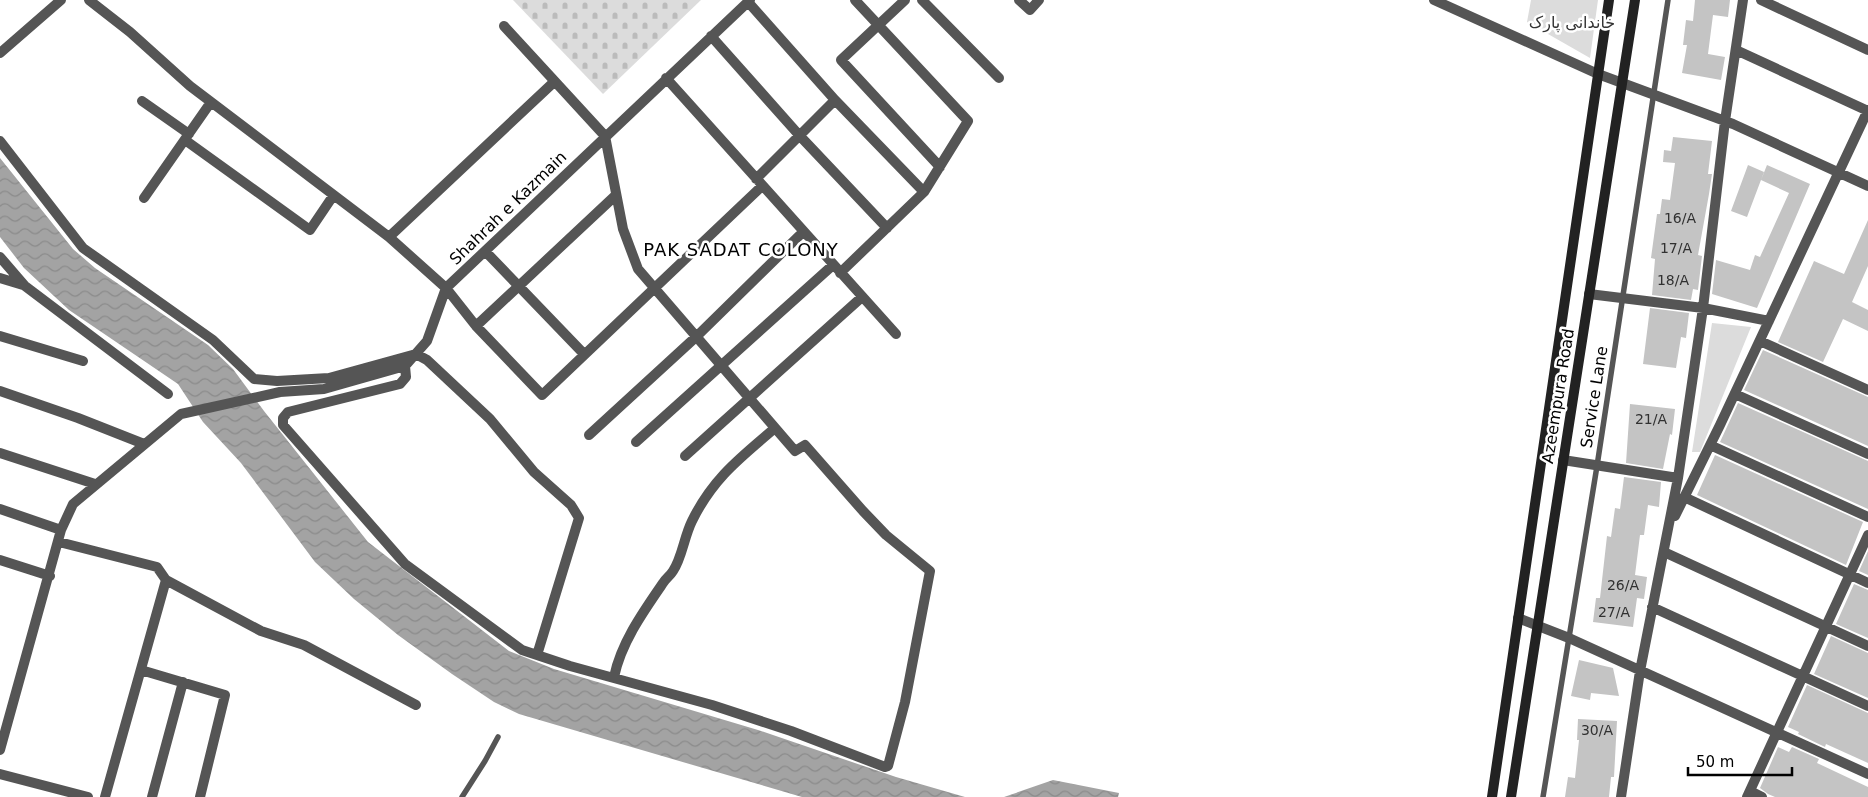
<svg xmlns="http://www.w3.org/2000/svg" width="1868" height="797" font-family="'DejaVu Sans','Noto Sans Arabic',sans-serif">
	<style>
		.green { fill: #dcdcdc }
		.cemetery { fill: url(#cemetery-stones) }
		.water { fill: url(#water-waves) }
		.building { fill: #c4c4c4 }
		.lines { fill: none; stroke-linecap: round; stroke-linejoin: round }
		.service { stroke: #555; stroke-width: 5.5 }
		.minor { stroke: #555; stroke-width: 10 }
		.secondary { stroke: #222; stroke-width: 10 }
		.labels { text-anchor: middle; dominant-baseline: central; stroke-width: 5; stroke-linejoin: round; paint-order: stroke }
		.number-label { font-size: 14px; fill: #313131 }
		.park-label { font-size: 16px; fill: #333; stroke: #fff }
		.street-label { font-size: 16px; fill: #000; stroke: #fff }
		.neighbourhood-label { font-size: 18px; letter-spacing: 1px; fill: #000; stroke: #fff }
	</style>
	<defs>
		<pattern id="cemetery-stones" width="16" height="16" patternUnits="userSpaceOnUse" patternTransform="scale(1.25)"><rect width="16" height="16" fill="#dcdcdc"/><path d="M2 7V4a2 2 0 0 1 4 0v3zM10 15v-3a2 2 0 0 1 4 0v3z" fill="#bbb"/></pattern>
		<pattern id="water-waves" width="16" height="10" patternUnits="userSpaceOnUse" patternTransform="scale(1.25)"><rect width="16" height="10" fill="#a3a3a3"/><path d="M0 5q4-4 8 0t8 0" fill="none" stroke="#8b8b8b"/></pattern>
	</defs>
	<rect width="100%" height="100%" fill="#fff"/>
	<!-- green -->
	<path class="green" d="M1531 0H1598L1590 58 1527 22Z
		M1712 323 1751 327 1700 452H1692Z"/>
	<!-- cemetery -->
	<path class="cemetery" d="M513 0H701L603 94Z"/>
	<!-- water -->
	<path class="water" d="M0 158 73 249 95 268 208 345 233 369 264 411 368 542 509 651 554 669 758 730 896 777 965 797H802L519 714 494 702 452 674 398 635 354 599 315 562 241 463 203 422 178 384 69 310 24 268 0 237Z
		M1053 780 1119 793 1118 797H1004Z"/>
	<!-- building -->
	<path class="building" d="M1695 0H1730L1728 17 1713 15 1708 54 1725 57 1721 80 1682 73 1687 45H1683L1686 20 1693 21Z
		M1673 137 1712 141 1708 174H1712L1709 194 1698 255 1702 256 1698 290 1693 289 1691 300 1652 295 1655 259 1651 258 1657 214H1660L1662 199 1670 200 1675 163 1663 162 1664 150 1671 151Z
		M1748 165 1764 172 1747 217 1731 211Z
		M1767 165 1810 184 1757 308 1712 294 1716 260 1750 270 1755 255 1760 257 1789 193 1761 180Z
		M1868 220V266L1852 302 1868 310V331L1843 319 1823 362 1778 342 1814 261 1844 274Z
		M1650 308 1689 313 1686 338 1681 337 1676 368 1643 364Z
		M1763 350 1868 397V446L1744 390Z
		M1738 403 1868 461V509L1720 442Z
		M1630 404 1675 409 1672 435 1670 434 1663 469 1626 463Z
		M1715 455 1863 522 1846 565 1697 495Z
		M1624 477 1661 482 1659 507 1648 505 1644 535H1640L1635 575 1647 577 1644 599 1637 598 1633 627 1593 622 1596 598H1600L1607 536 1611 537 1615 508 1620 509Z
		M1868 551V575L1859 571Z
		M1854 584 1868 590V638L1836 624Z
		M1831 636 1868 653V698L1814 674Z
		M1579 660 1613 668 1619 696 1591 693 1590 700 1571 696Z
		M1807 685 1868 713V763L1826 744 1825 747 1798 734 1799 732 1788 727Z
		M1578 719 1617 721 1614 777H1611L1609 797H1565L1568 777 1575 778 1579 740H1577Z
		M1778 747 1789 752 1792 747 1819 759 1817 763 1868 787V797H1775L1768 794 1760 788Z"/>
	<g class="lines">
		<!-- service -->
		<path class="service" d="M462 797 485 761 498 737
			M1543 797 1597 466 1668 0"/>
		<!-- minor -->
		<path class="minor" d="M89 0 130 32 190 86 389 237 446 288 476 326 542 395 762 186
			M905 0 841 60 940 167
			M922 0 999 78
			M1019 0 1030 10 1039 0
			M1434 0 1598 74 1733 124 1868 186
			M1761 0 1868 50
			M748 2 835 100 924 192
			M711 36 799 135 887 228
			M1736 50 1868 111
			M0 53 61 0
			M666 78 896 334
			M142 101 189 134
			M185 140 310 230 333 196
			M0 141 83 248 213 340 254 379 277 381 329 378 416 354 427 360 490 419 534 472 571 505 579 518 537 655
			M756 179 835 100
			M144 198 211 102
			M389 237 554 82
			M485 251 584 354
			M0 257 25 286 168 394
			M840 273 924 192 968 121 855 0
			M0 278 23 285
			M1589 294 1703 308 1769 321
			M476 326 616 195
			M0 336 83 361
			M1760 341 1868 390
			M405 366 406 377 400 384 288 412 283 418V425L405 564 522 650 570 666 712 705 791 731 885 767 888 766 905 702 930 571 886 535 863 511 805 445 795 451 638 269 623 229 605 136 504 26
			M0 391 78 418 144 444
			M1735 394 1868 454
			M589 435 697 336 803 232
			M636 442 833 265
			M1710 445 1868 517
			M0 453 95 484
			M685 456 862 297
			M1563 460 1678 478
			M1684 497 1868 583
			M0 509 61 530
			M1675 516 1720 425 1868 110
			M59 542 157 567 166 580 261 631 304 645 416 705
			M1664 552 1868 646
			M0 560 50 576
			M1652 607 1868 706
			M1518 618 1569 638 1868 774
			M141 670 225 695 200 797
			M614 677C621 643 643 612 663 583 666 578 670 576 673 571 682 558 684 537 692 521 713 478 740 458 775 428
			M0 750 61 530 73 504 181 414 280 392 324 389 405 366 427 341 446 288 750 0
			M0 774 88 797
			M1750 791 1762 797
			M105 797 166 580
			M152 797 183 682
			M1621 797 1640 671 1678 478 1703 308 1725 121 1743 0
			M1747 797 1868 535"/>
		<!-- secondary -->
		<path class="secondary" d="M1492 797 1609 0
			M1511 797 1635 0"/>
	</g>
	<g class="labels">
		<!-- number labels -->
		<g class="number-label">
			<text x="1680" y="218">16/A</text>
			<text x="1676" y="248">17/A</text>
			<text x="1673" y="280">18/A</text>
			<text x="1651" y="419">21/A</text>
			<text x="1623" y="585">26/A</text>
			<text x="1614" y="612">27/A</text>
			<text x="1597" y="730">30/A</text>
		</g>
		<!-- park labels -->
		<g class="park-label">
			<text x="1572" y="22">خاندانی پارک</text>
		</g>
		<!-- street labels -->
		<g class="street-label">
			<text transform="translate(508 208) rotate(-44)">Shahrah e Kazmain</text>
			<text transform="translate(1558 396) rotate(-81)">Azeempura Road</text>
			<text transform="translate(1594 397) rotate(-81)">Service Lane</text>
		</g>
		<!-- neighbourhood labels -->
		<g class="neighbourhood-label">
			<text x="741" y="249">PAK SADAT COLONY</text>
		</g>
	</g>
	<!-- scale -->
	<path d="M1688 767v8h104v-8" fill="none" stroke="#000000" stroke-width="2.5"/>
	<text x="1696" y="767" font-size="15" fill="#000000" stroke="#ffffff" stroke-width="4" paint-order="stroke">50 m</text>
</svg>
